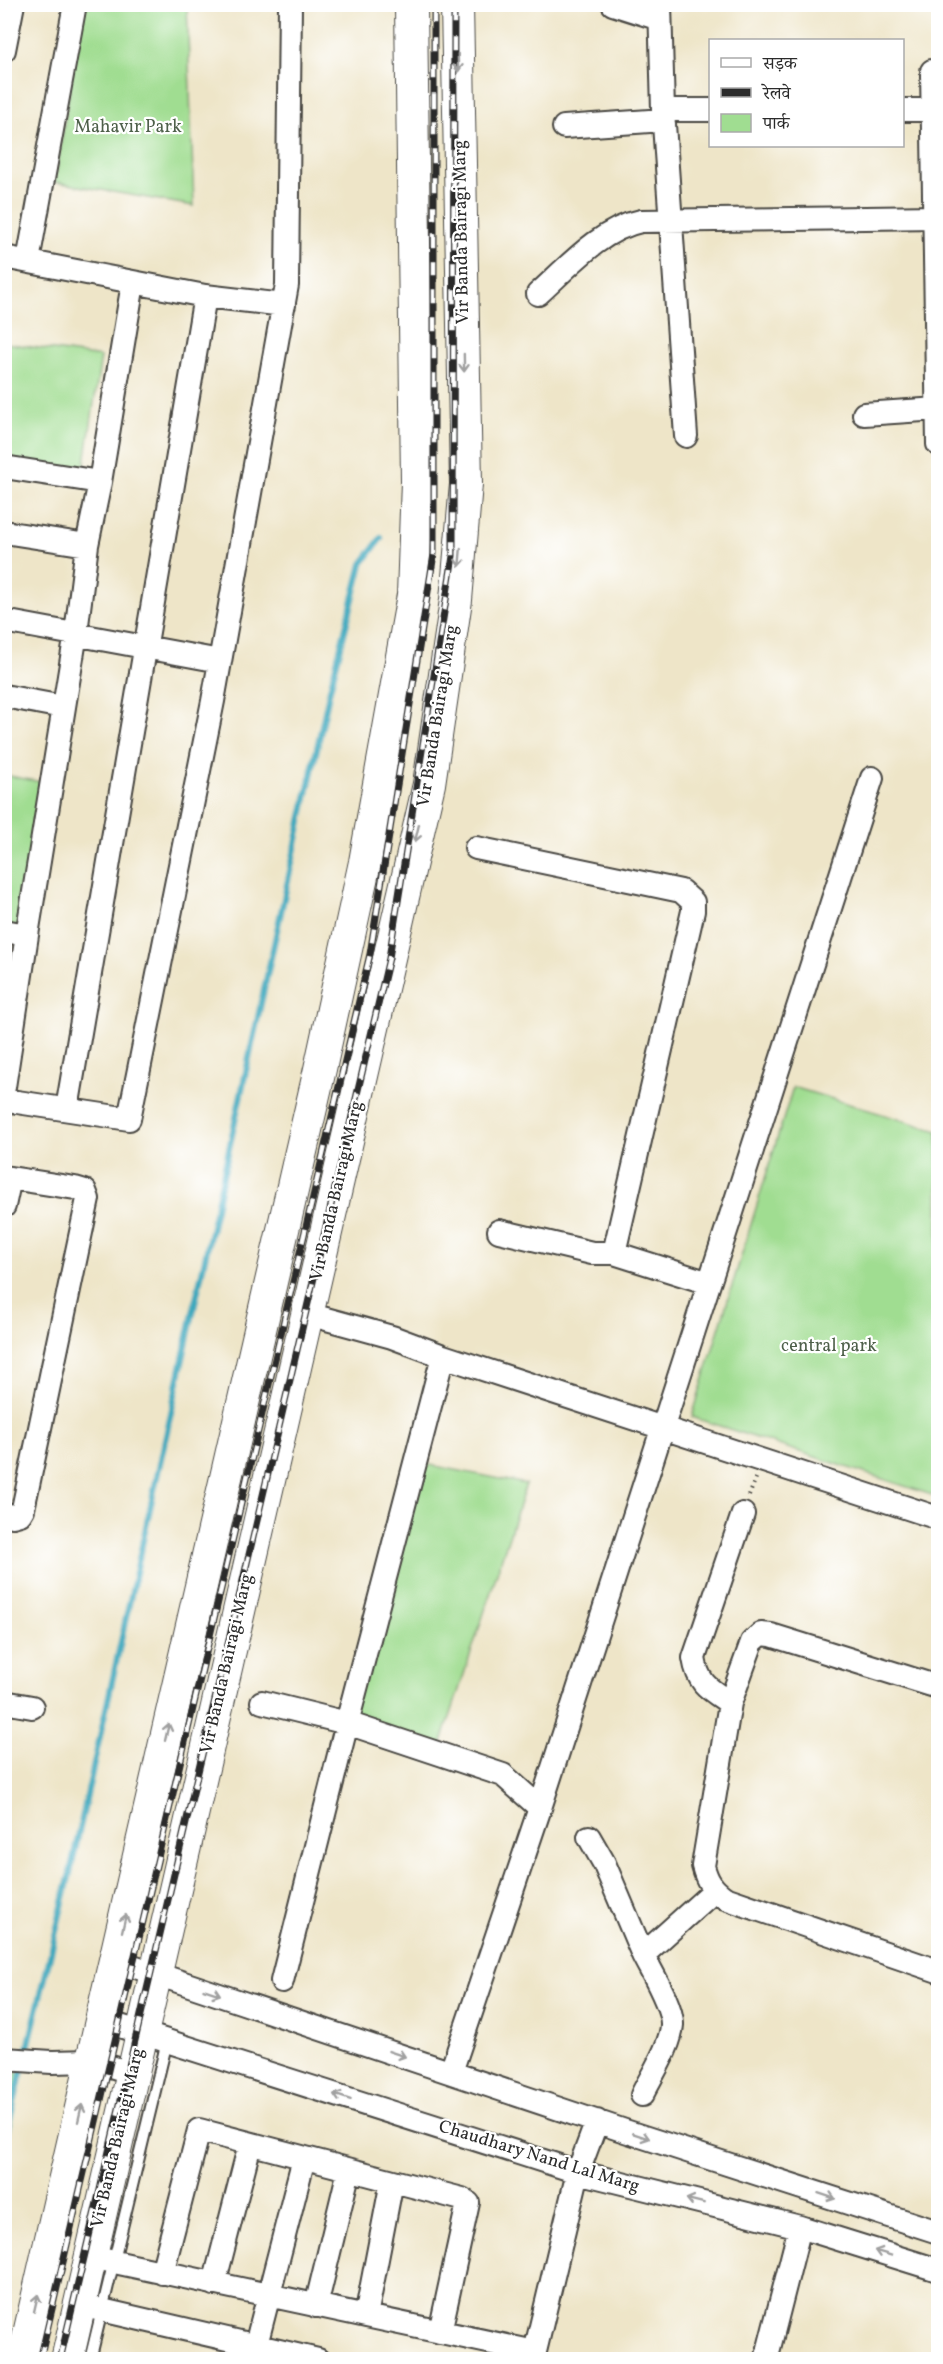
<svg xmlns="http://www.w3.org/2000/svg" width="943" height="2364" font-family="Vollkorn,'Noto Serif Devanagari',serif">
	<style>
		.green { fill: #a0dd91; stroke: #66845e; stroke-width: 1.5 }
		.lines { fill: none; stroke-linecap: round; stroke-linejoin: round }
		.stream { stroke: #3da8bd; stroke-width: 6 }
		.service-casing { stroke: #484743; stroke-width: 14 }
		.minor-casing { stroke: #484743; stroke-width: 26 }
		.secondary-casing { stroke: #484743; stroke-width: 34 }
		.path { stroke: #484743; stroke-width: 4; stroke-dasharray: 1.5 4.5; stroke-linecap: butt }
		.service { stroke: #fff; stroke-width: 10 }
		.minor { stroke: #fff; stroke-width: 22 }
		.secondary { stroke: #fff; stroke-width: 32 }
		.rail-casing { stroke: #2b2b2b; stroke-width: 7 }
		.rail { stroke: #fff; stroke-width: 4.5; stroke-dasharray: 14; stroke-linecap: butt }
		.oneway { stroke: #a0a0a0 }
		.labels { text-anchor: middle; dominant-baseline: central; stroke-width: 4.5; stroke-linejoin: round; paint-order: stroke }
		.park-label { font-size: 18px; fill: #4e604a; stroke: #fff }
		.street-label { font-size: 18px; fill: #2b2b2b; stroke: #fff }
	</style>
	<rect width="100%" height="100%" fill="#fff"/>
	<filter id="ink" filterUnits="userSpaceOnUse"><feTurbulence type="fractalNoise" baseFrequency=".0167" numOctaves="2"/><feDisplacementMap in="SourceGraphic" scale="12" xChannelSelector="R" yChannelSelector="G"/><feConvolveMatrix kernelMatrix="1 2 1 2 8 2 1 2 1" color-interpolation-filters="sRGB"/></filter>
	<filter id="wash" filterUnits="userSpaceOnUse"><feTurbulence type="fractalNoise" baseFrequency=".008" numOctaves="4" result="noise"/><feDisplacementMap in="SourceGraphic" scale="24" xChannelSelector="R" yChannelSelector="G"/><feGaussianBlur stdDeviation="1.35" result="paint"/><feColorMatrix in="noise" values="0 0 0 0 0 0 0 0 0 0 0 0 0 0 0 0 0 1.4 0 .05"/><feComposite in="paint" operator="in"/></filter>
	<g filter="url(#wash)">
		<rect width="100%" height="100%" fill="#eee5c8"/>
		<!-- green -->
		<path class="green" d="M83 5H187L194 206 55 182Z
			M5 343 101 357 83 476 5 465Z
			M4 775 47 783 25 928 5 924Z
			M793 1087 938 1131V1497L692 1417Z
			M425 1464 526 1484 439 1751 348 1712Z
			M5 2072 22 2073 5 2123 4 2072Z"/>
		<g class="lines">
			<!-- stream -->
			<path class="stream" d="M26 2056 70 1873 330 689 362 564 381 538
				M4 2143 23 2066"/>
		</g>
	</g>
	<g filter="url(#ink)">
		<g class="lines">
			<defs>
				<path id="service" d="M90 2360 167 2041"/>
				<path id="minor" d="M613 4 660 19
					M660 4 663 110 686 436
					M4 50 13 4
					M932 71 938 444
					M663 110H710
					M902 110H933
					M564 127 664 120
					M4 257 205 296 284 305
					M28 261 75 4
					M538 294C568 267 601 229 641 221L938 217
					M864 414 938 409
					M4 467 100 482
					M4 532 87 545
					M4 621 220 661
					M4 696 63 707
					M476 848 681 891 693 902V911L614 1253
					M4 931 27 935
					M4 1087 27 935 76 633 87 545 100 482 133 283
					M4 1100 129 1119 213 701 287 285 290 4
					M67 1109 205 296
					M4 1177 75 1188 85 1191 88 1199 23 1509 20 1514 13 1516 4 1514
					M4 1206 10 1178
					M499 1231 592 1253H614L709 1283
					M443 1356 938 1518
					M938 1687 771 1635 761 1634 752 1642 730 1703 703 1866C707 1881 712 1889 725 1898L938 1971
					M4 1702 32 1707
					M262 1702 347 1723 503 1775 540 1808
					M730 1703C709 1689 698 1684 694 1658L743 1514
					M589 1837 604 1863 643 1955
					M115 1960 625 2131 938 2232
					M282 1981 347 1723 443 1356 392 1337 308 1314
					M101 2020 578 2172 800 2227 938 2270
					M4 2059 52 2062 92 2061 133 2074
					M451 2072 540 1808 872 778
					M642 2095C651 2076 671 2046 672 2025 673 2007 652 1973 643 1955L714 1891
					M91 2257 535 2352
					M162 2273 199 2130 462 2199 468 2203 440 2332
					M214 2284 250 2144
					M80 2305 318 2360
					M316 2306 349 2170
					M366 2316 392 2181
					M256 2345 304 2158
					M533 2360 578 2172 597 2121
					M766 2360 800 2227"/>
				<path id="secondary" d="M23 2360 320 1069 365 862 413 595 417 481 411 4
					M67 2360 429 784 456 600 466 484 457 4"/>
			</defs>
			<!-- service casing -->
			<use href="#service" class="service-casing"/>
			<!-- minor casing -->
			<use href="#minor" class="minor-casing"/>
			<!-- secondary casing -->
			<use href="#secondary" class="secondary-casing"/>
			<!-- path -->
			<path class="path" d="M749 1496 756 1478"/>
			<!-- service -->
			<use href="#service" class="service"/>
			<!-- minor -->
			<use href="#minor" class="minor"/>
			<!-- secondary -->
			<use href="#secondary" class="secondary"/>
			<defs>
				<path id="rail" d="M40 2360 370 954 434 554V4
					M60 2360 389 958 453 556 454 4"/>
			</defs>
			<!-- rail casing -->
			<use href="#rail" class="rail-casing"/>
			<!-- rail -->
			<use href="#rail" class="rail"/>
		</g>
		<!-- one-way arrows -->
		<defs><path id="oneway-shaft" d="M-6 0H5M1.5-3L5.5 0L1.5 3" fill="none" stroke-width="1.6" stroke-linecap="round" stroke-linejoin="round" transform="scale(1.5)"/></defs>
		<g class="oneway">
			<use href="#oneway-shaft" transform="translate(458 63) rotate(89)"/>
			<use href="#oneway-shaft" transform="translate(464 363) rotate(89)"/>
			<use href="#oneway-shaft" transform="translate(460 558) rotate(95)"/>
			<use href="#oneway-shaft" transform="translate(417 833) rotate(103)"/>
			<use href="#oneway-shaft" transform="translate(167 1732) rotate(-77)"/>
			<use href="#oneway-shaft" transform="translate(124 1923) rotate(-77)"/>
			<use href="#oneway-shaft" transform="translate(212 1992) rotate(19)"/>
			<use href="#oneway-shaft" transform="translate(397 2054) rotate(19)"/>
			<use href="#oneway-shaft" transform="translate(342 2097) rotate(-162)"/>
			<use href="#oneway-shaft" transform="translate(80 2113) rotate(-77)"/>
			<use href="#oneway-shaft" transform="translate(641 2136) rotate(18)"/>
			<use href="#oneway-shaft" transform="translate(827 2196) rotate(18)"/>
			<use href="#oneway-shaft" transform="translate(695 2201) rotate(-166)"/>
			<use href="#oneway-shaft" transform="translate(883 2253) rotate(-163)"/>
			<use href="#oneway-shaft" transform="translate(36 2303) rotate(-77)"/>
		</g>
	</g>
	<g class="labels">
		<!-- park labels -->
		<g class="park-label">
			<text x="128" y="127">Mahavir Park</text>
			<text x="829" y="1346">central park</text>
		</g>
		<!-- street labels -->
		<g class="street-label">
			<text transform="translate(462 232) rotate(-91)">Vir Banda Bairagi Marg</text>
			<text transform="translate(438 716) rotate(-81)">Vir Banda Bairagi Marg</text>
			<text transform="translate(337 1191) rotate(-77)">Vir Banda Bairagi Marg</text>
			<text transform="translate(227 1664) rotate(-77)">Vir Banda Bairagi Marg</text>
			<text transform="translate(118 2138) rotate(-77)">Vir Banda Bairagi Marg</text>
			<text transform="translate(539 2157) rotate(17)">Chaudhary Nand Lal Marg</text>
		</g>
	</g>
	<!-- margin -->
	<rect width="943" height="2364" fill="none" stroke="#fff" stroke-width="24"/>
	<!-- legend -->
	<rect x="709" y="39" width="195" height="108" fill="#ffffff" stroke="#aaaaaa" stroke-width="1.5"/>
	<rect x="721" y="58" width="30" height="9" fill="#ffffff" stroke="#aaaaaa" stroke-width="1.5"/>
	<text x="763" y="69" font-size="18" fill="#2b2b2b">सड़क</text>
	<rect x="721" y="88" width="30" height="9" fill="#2b2b2b" stroke="#aaaaaa" stroke-width="1.5"/>
	<text x="763" y="99" font-size="18" fill="#2b2b2b">रेलवे</text>
	<rect x="721" y="114" width="30" height="18" fill="#a0dd91" stroke="#aaaaaa" stroke-width="1.5"/>
	<text x="763" y="129" font-size="18" fill="#2b2b2b">पार्क</text>
</svg>
